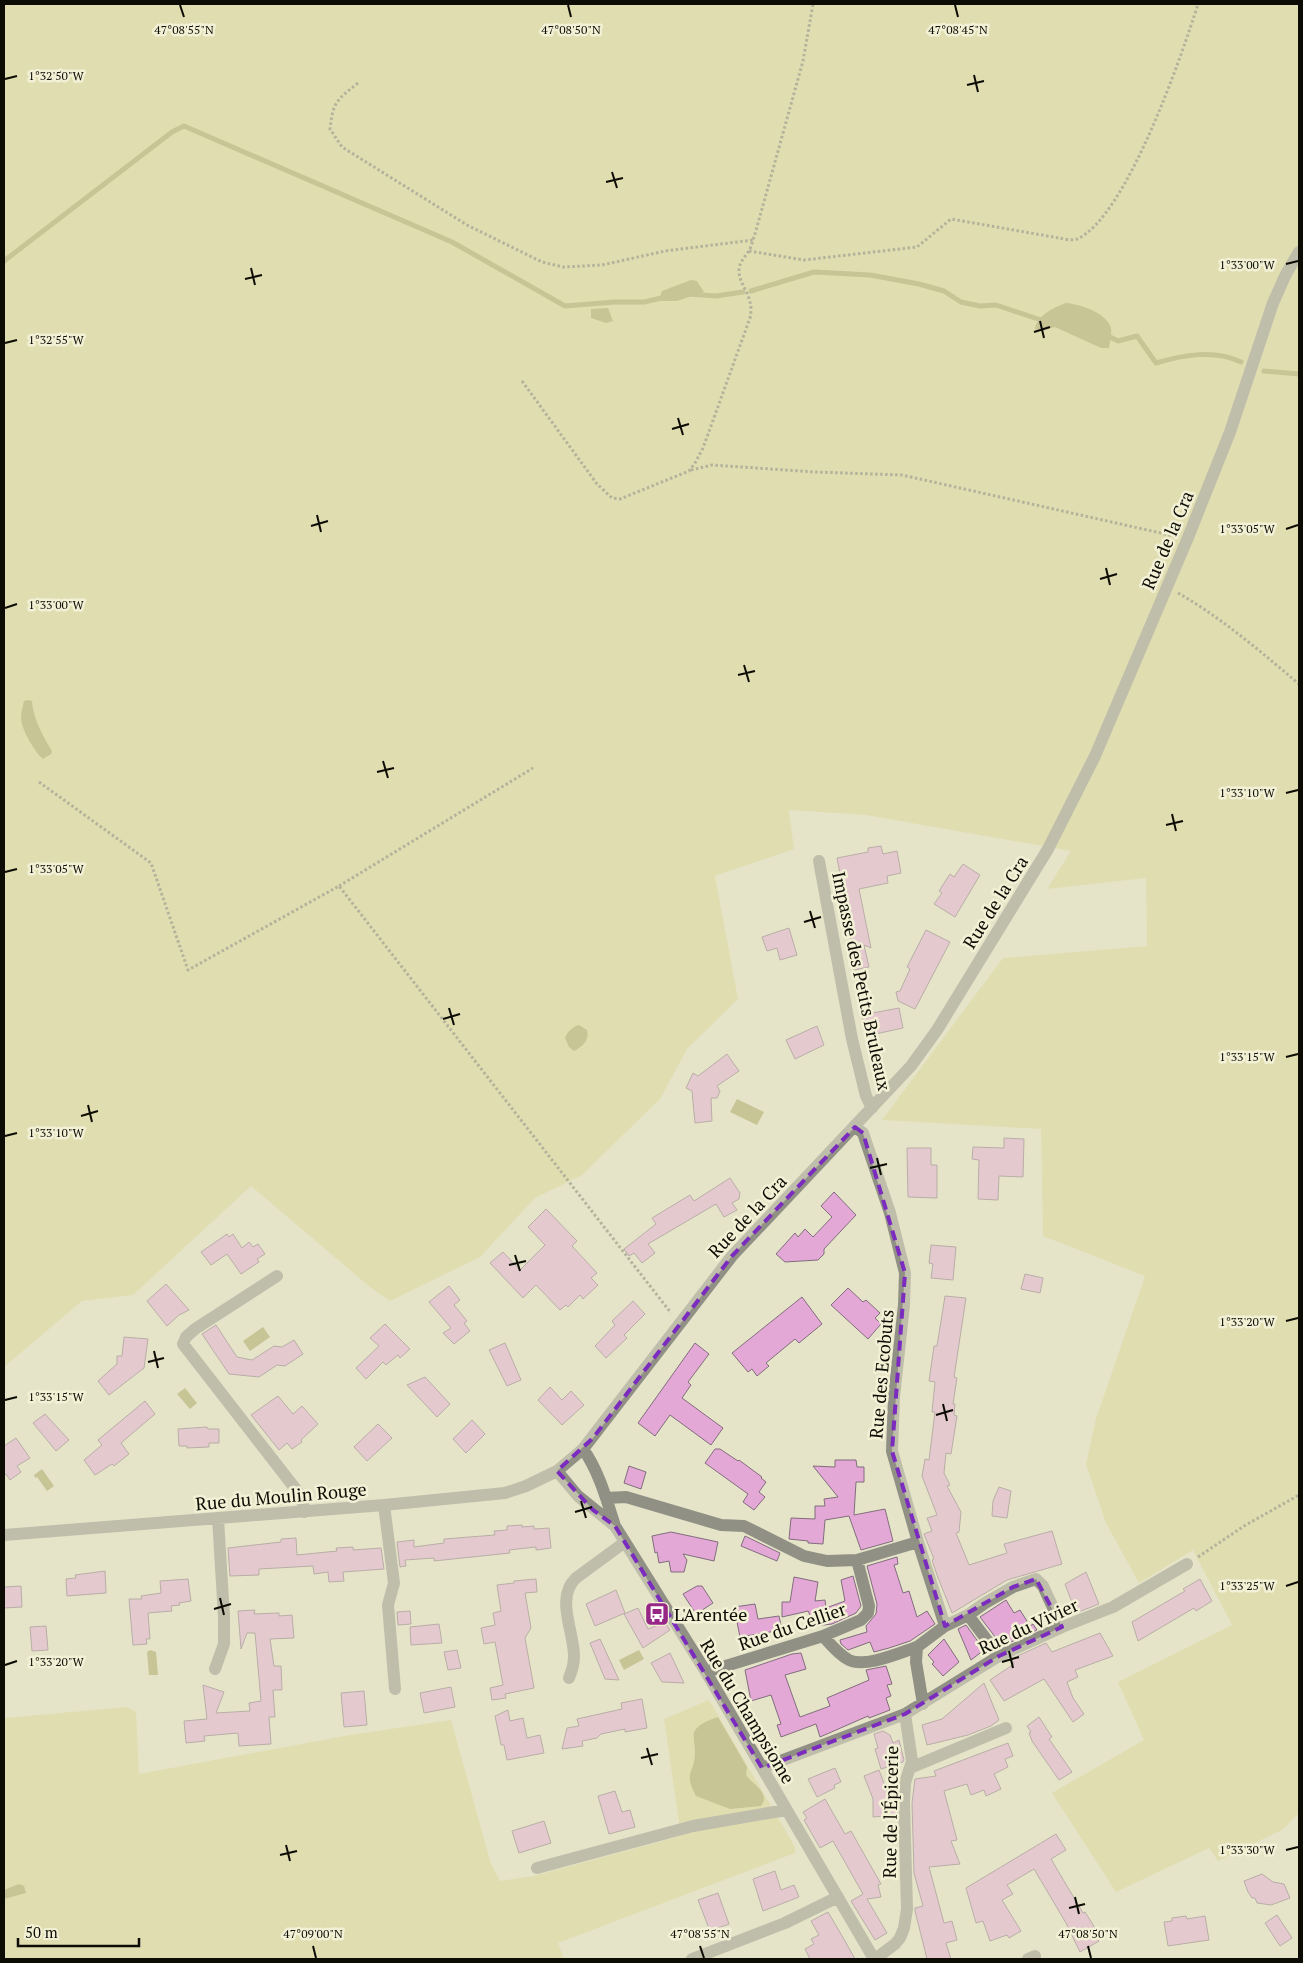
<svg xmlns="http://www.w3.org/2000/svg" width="1303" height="1963" font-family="'PT Serif',serif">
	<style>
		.green { fill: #dad594 }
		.water { fill: #a39d58 }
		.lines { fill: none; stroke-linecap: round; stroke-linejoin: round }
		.stream { stroke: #a39d58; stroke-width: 5 }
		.building { fill: #e3a8d6; stroke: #826d7d }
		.path { stroke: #777665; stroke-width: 3; stroke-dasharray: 2.5 2.5; stroke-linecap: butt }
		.minor { stroke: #919085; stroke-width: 12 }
		.marked { fill: none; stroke: #7b2cbf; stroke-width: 4; stroke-dasharray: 10 6; stroke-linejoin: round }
		.ticks { fill: none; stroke: #0d0c04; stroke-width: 2 }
		.labels { text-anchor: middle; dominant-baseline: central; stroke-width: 5; stroke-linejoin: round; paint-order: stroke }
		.street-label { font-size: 18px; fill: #0d0c04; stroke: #f2f1d6 }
		.poi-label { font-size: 18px; fill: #0d0c04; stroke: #f2f1d6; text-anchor: start }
		.ticks-label { font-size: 12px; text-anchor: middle; fill: #0d0c04; stroke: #f2f1d6; stroke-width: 5; stroke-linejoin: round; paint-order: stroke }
	</style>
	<rect width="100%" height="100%" fill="#e5e4c9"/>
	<!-- green -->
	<path class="green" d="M4 4H1299V1813L1282 1830 1218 1861 1209 1848 1116 1892 1052 1793 1144 1740 1118 1682 1232 1625 1193 1550 1139 1583 1106 1523 1086 1464 1096 1419 1145 1276 1043 1236 1041 1129 882 1120 1003 958 1147 946 1146 878 1047 889 1071 851 866 815 789 810 794 849 715 876 738 999 687 1049 660 1099 582 1175 535 1198 480 1257 390 1301 370 1287 251 1186 133 1295 82 1301 4 1367Z
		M709 1700 795 1847V1853L558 1943 564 1959H4V1718L127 1707 136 1712 139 1774 350 1735 451 1720 491 1864 500 1881 534 1876 681 1836 664 1719Z"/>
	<!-- water -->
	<path class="water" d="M691 280 697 281 704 292 677 301H662L660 297 662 291Z
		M1066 303C1080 304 1107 313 1111 328 1112 334 1110 342 1109 348H1101L1055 327 1045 330 1035 329C1037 315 1055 307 1066 303Z
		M608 308 613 321 606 323 591 318V309Z
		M27 700 32 701C33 719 43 736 52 751L51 754 43 759C34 751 21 729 21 717 21 712 23 706 24 701Z
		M579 1025 587 1030C590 1040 582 1047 574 1051L569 1047 565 1038C568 1031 572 1027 579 1025Z
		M737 1099 764 1112 757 1125 730 1112Z
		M263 1327 270 1337 250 1351 243 1341Z
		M185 1388 197 1403 190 1409 177 1394Z
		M42 1469 54 1486 47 1491 37 1477 35 1478 34 1475Z
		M150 1650 156 1652 158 1675H149L147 1652Z
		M639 1650 644 1659 624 1670 619 1660Z
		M718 1717 747 1767 746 1775C753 1785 771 1793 761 1806L730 1809 696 1796C683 1771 694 1776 695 1753 695 1745 693 1739 694 1732 698 1724 709 1720 718 1717Z
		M19 1884 24 1886 26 1893 4 1899V1890Z"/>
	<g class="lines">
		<!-- stream -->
		<path class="stream" d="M4 261 172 132 184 126 452 242 565 306 615 302H644L666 297
			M751 291 814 272 870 275 919 284 944 291 961 302 980 306 996 305 1044 321
			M689 294 716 296 743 292
			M1106 335 1118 341 1137 336 1156 363C1183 355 1215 349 1241 362
			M1264 371 1299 374"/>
	</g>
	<!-- building -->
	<path class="building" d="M881 846 883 854 897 851 901 873 887 876 888 883 859 889 871 948 864 945 869 967 854 970 849 941H851L837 875 840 874 837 858 868 852V848Z
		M963 864 980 875 955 917 934 904 942 893 939 891 950 874 954 877Z
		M789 928 797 955 780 960 777 948 767 951 762 937Z
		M926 930 950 942 915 1009 898 1001 896 992 900 991 910 969 907 967Z
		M899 1008 903 1028 866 1036 862 1015Z
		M817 1026 824 1045 795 1059 786 1040Z
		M727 1054 739 1071 717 1086 720 1091 717 1098H711L712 1121 695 1123 692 1091 686 1088 693 1073 698 1076Z
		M1004 1138 1024 1139 1023 1177 999 1176 998 1200 978 1199 979 1160 972 1159 973 1147 1004 1148Z
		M907 1148H931V1165H937V1198L908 1197Z
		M730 1178 740 1193 739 1199 732 1203 737 1210 724 1217 716 1204 648 1244 655 1253 642 1263 634 1253 629 1256 624 1249 656 1224 652 1218 690 1195 694 1201Z
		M834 1192 856 1215 824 1249V1254L818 1260 785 1262 776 1254 795 1233 798 1237 805 1229 813 1237 832 1217 821 1206Z
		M546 1209 577 1241 572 1246 597 1273 591 1278 598 1285 583 1299 580 1295 568 1307 566 1305 560 1310 536 1285 523 1298 490 1263 503 1252 520 1270 545 1245 528 1227Z
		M227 1234 229 1237 233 1234 242 1248 249 1242 253 1247 258 1244 265 1254 257 1259 259 1262 241 1274 227 1254 211 1265 201 1252Z
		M931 1245 956 1247 953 1280 931 1278 933 1264 929 1263Z
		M1025 1274 1043 1278 1040 1293 1021 1289Z
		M166 1284 189 1310 179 1315 167 1326 147 1301Z
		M449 1286 460 1300 454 1305 467 1321 464 1323 470 1331 454 1344 443 1333 451 1328 429 1302Z
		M848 1288 863 1302 866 1300 880 1313 875 1318 881 1324 868 1339 831 1305Z
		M945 1296 966 1298 954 1377 957 1378 953 1404H955L954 1415 957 1416 951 1454 946 1453 944 1473 950 1485 947 1486 961 1512 959 1532 956 1533 969 1565 1007 1553 1004 1544 1052 1531 1062 1564 1007 1580 952 1613 937 1575 932 1560 934 1559 924 1534 932 1531 927 1518 937 1515 922 1476 925 1459 929 1460 935 1412H932L935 1382 929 1381 934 1346H937Z
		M802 1297 822 1324 799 1343 795 1339 766 1363 769 1366 757 1376 752 1369 748 1372 732 1353Z
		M633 1301 645 1314 624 1335 627 1338 606 1358 595 1346 615 1325 612 1321Z
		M385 1324 410 1349 400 1358 398 1355 386 1365 383 1362 366 1379 356 1368 379 1346 370 1338Z
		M216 1325 237 1357 252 1360 274 1346 282 1347 294 1340 303 1354 285 1366 277 1365 259 1377 229 1374 202 1334Z
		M124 1337 148 1339 144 1368 109 1395 98 1381 117 1364V1356H122Z
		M505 1343 521 1380 507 1386 489 1350Z
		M695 1343 709 1354 688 1382 691 1385 682 1398 723 1428 711 1445 670 1415 655 1436 638 1423Z
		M425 1377 450 1404 437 1417 407 1385Z
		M550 1387 562 1400 571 1391 584 1405 562 1425 538 1400Z
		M278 1396 293 1414 302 1406 318 1424 301 1440 302 1442 292 1449 287 1443 279 1450 251 1415Z
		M145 1401 155 1414 121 1443 129 1454 114 1466 112 1464 95 1475 84 1460 102 1445 98 1440Z
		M45 1414 69 1440 56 1451 33 1423Z
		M472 1420 485 1434 466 1453 453 1439Z
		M378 1424 392 1438 367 1461 354 1447Z
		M207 1427 208 1429H219V1443H209V1447L187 1448V1446H179L178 1429Z
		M16 1438 30 1458 17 1466 21 1472 10 1480 6 1474 4 1475V1446Z
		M715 1449H720L738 1461 739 1460 762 1477 761 1478 766 1482 759 1492 765 1497 754 1510 743 1502 748 1494 705 1463Z
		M835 1460H856L857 1467H864V1482H856L854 1515 885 1509 893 1541 861 1550 849 1516 825 1520 823 1544 808 1543V1541L789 1539 791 1518 815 1519V1506H825L824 1499 838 1497 813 1466 835 1467Z
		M629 1466 646 1472 641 1489 624 1483Z
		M999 1487 1011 1491 1007 1518 992 1516 993 1501Z
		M522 1525V1527L534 1526V1529L549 1528 551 1548 536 1550V1547L509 1550 510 1553 434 1561V1558L405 1560 406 1566 400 1567 397 1542 414 1540V1547L444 1543V1539L495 1535 494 1531 507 1530V1526Z
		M671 1532 718 1542 714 1561 683 1554 687 1560 684 1572H671L669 1561 659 1563 657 1552 655 1553 652 1536Z
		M745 1536 780 1553 777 1561 741 1546Z
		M296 1538 297 1555 337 1551 336 1548 353 1547V1550L381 1548 384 1569 343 1572 344 1581 329 1582 328 1572 314 1574 313 1566 259 1569V1575L230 1576 228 1548 281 1542V1539Z
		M897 1557 898 1564 894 1565 903 1593 909 1591 917 1617 927 1611 935 1624 910 1641 889 1648 874 1652 870 1642 848 1650 841 1644 840 1640 867 1632 866 1626 876 1614 877 1604 867 1566Z
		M105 1571 106 1593 67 1596 66 1579 76 1578 75 1575Z
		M1086 1572 1099 1604 1076 1613 1065 1584Z
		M853 1576 861 1606 856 1613 832 1624 815 1626 808 1611 782 1617V1602H790L794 1577 818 1582 815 1601 825 1600 826 1608 845 1601 841 1580Z
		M188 1579 191 1601 179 1603 180 1605 171 1606 172 1611 148 1613 150 1639H146L147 1644 133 1645 129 1599H142L141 1596 161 1593 160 1581Z
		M536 1579 537 1592 525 1593 531 1628 525 1638 534 1688 505 1694 506 1698 492 1700 490 1688 503 1685 495 1642 484 1644 481 1628 495 1625 493 1613 501 1611 497 1585 514 1583V1581Z
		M1200 1579 1212 1601 1196 1611 1194 1608 1138 1641 1132 1622 1185 1591 1183 1589Z
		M21 1586 22 1607 4 1608V1587Z
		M697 1586H702L713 1603 696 1614 683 1594Z
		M616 1590 625 1613 595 1626 586 1604Z
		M1006 1600 1014 1613 1020 1610 1030 1626 1033 1624 1037 1630 1002 1646 980 1617Z
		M755 1604 758 1619 779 1616 782 1630 740 1637 734 1607Z
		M638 1608 648 1629 665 1622 670 1630 643 1648 624 1614Z
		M255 1610 254 1614 279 1613V1616L292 1615 294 1638 270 1639 274 1666H281L282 1690H273L275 1717H269L271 1744 239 1746 238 1733 204 1736 205 1741 186 1743 184 1721 207 1719 203 1685 224 1692 216 1713 250 1711 249 1703 261 1701 255 1633H247L241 1649 238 1611Z
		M410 1611 411 1624 398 1625 397 1612Z
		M439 1624 442 1643 411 1645 410 1627Z
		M966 1625 984 1650 971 1660 958 1629Z
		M46 1626 48 1650 32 1651 30 1627Z
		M1100 1633 1113 1656 1075 1670 1078 1677 1067 1682 1073 1698 1084 1714 1073 1722 1044 1679 1004 1701 990 1680 1014 1664 1011 1659 1046 1643 1052 1652Z
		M600 1639 619 1680 605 1679 590 1643Z
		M944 1639 959 1662 943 1676 932 1664 934 1662 928 1655Z
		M457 1650 461 1668 448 1670 444 1652Z
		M670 1653 684 1683 662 1682 651 1663Z
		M801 1653 806 1669 785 1675 800 1717 830 1706 827 1698 869 1680 866 1670 886 1666 892 1684 887 1685 891 1696 886 1698 890 1710 869 1718 868 1716 820 1737 816 1724 781 1737 777 1725 781 1724 771 1695 751 1701 745 1670 792 1654Z
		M984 1683 999 1720 991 1726 968 1735 927 1745 922 1725 942 1719Z
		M451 1687 455 1707 424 1713 420 1693Z
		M364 1691 367 1725 344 1727 341 1693Z
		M642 1699 647 1728 625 1732V1729L601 1734 597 1738 582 1741 583 1746 562 1749 567 1728 579 1726 577 1719 622 1709 621 1703Z
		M508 1710 510 1721 523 1718 527 1738 540 1735 544 1753 507 1760 504 1745H501L495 1716Z
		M1039 1717 1052 1737 1049 1739 1072 1772 1059 1780 1032 1741 1029 1733 1031 1732 1027 1726Z
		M883 1731 890 1735 893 1743 899 1740 904 1760 903 1762 881 1769 875 1749 878 1748 874 1734Z
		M1008 1743 1013 1756 1005 1759 1008 1767 994 1774 1001 1789 986 1796 984 1790 971 1795 967 1784 944 1791 957 1840 951 1841 960 1864 929 1867 944 1923 952 1921 957 1940 946 1943 951 1959H927L915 1911V1908L923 1906 914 1873 912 1803 915 1779 936 1776 934 1771Z
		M835 1768 841 1782 834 1785 835 1788 817 1797 808 1779Z
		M879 1770 888 1794 896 1793V1815L873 1817V1799L864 1776Z
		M615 1791 622 1812 630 1810 635 1827 609 1834 598 1796Z
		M825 1799 845 1834 851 1831 881 1884 878 1885 881 1897 867 1899 887 1933 875 1940 851 1901 863 1894 833 1841 820 1848 804 1820 807 1818 803 1812Z
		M544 1821 551 1843 519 1853 512 1831Z
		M1056 1834 1066 1850 1051 1859 1083 1913 1085 1912 1095 1928 1092 1929 1099 1941 1080 1952 1066 1923 1034 1869 1007 1885 1013 1894 1002 1900 1021 1931 1009 1938 1007 1935 990 1941 983 1921 976 1923 966 1888Z
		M775 1871 781 1890 794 1885 799 1897 763 1911 753 1879Z
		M1262 1874 1273 1882 1284 1884 1290 1898 1271 1905 1257 1903 1255 1898H1252L1248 1892 1244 1881Z
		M718 1893 729 1924 710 1931 698 1900Z
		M828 1912 845 1941 855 1959H810L805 1949 814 1944 811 1939 819 1935 811 1921Z
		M1277 1915 1292 1938 1280 1946 1265 1923Z
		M1186 1916 1187 1919 1205 1916 1209 1940 1168 1946 1164 1922 1172 1921V1918Z"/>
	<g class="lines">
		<!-- path -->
		<path class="path" d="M358 83C337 100 333 101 330 129L342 147 467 225 542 262 563 267 602 265 665 251 753 240
			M749 251 804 260 917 247 951 219 1059 238C1064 239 1072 241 1077 239 1126 218 1182 55 1198 4
			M522 381 597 484 612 498 620 499 689 471 695 463 703 448 750 318C755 295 738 286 739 269 740 261 746 256 750 249 752 244 753 239 755 234L803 61 813 4
			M691 470 712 465 815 472 902 475 1174 536
			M1178 593C1222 618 1261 652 1299 684
			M39 782 151 863 188 970 339 886 671 1313
			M339 886 533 768
			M1198 1557 1244 1526 1299 1495"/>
		<!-- minor -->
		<path class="minor" d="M819 861 852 1039 866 1096 872 1108
			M855 1127 863 1133 890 1213 905 1273 904 1305 894 1397 892 1451 918 1542 945 1626
			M277 1276 195 1329 186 1337 183 1344 301 1496 305 1512
			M583 1449C599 1471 607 1501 615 1526
			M557 1471 578 1496 615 1526 706 1672 874 1959
			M606 1498 626 1497 721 1525 744 1526 804 1556 827 1561 857 1560 918 1542
			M384 1505 394 1583 388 1605 395 1689
			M4 1535 384 1505 505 1493 526 1486 557 1471 583 1449 732 1256 911 1066 937 1030 1048 849 1095 756 1187 540 1230 432 1273 303 1286 274 1299 252
			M968 1615 999 1656
			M823 1636C831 1645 839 1655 849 1660 865 1668 899 1653 917 1647
			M215 1669 224 1644V1616L218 1519
			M706 1672 823 1636 861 1620 868 1613 869 1606 857 1560
			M569 1678C572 1671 574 1664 574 1656 574 1631 555 1598 576 1578L625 1542
			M923 1704 916 1662 917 1647 945 1626 968 1615 985 1603 1013 1587 1036 1579 1043 1586 1062 1627
			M762 1768 905 1714 999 1656 1062 1627 1113 1607 1187 1564
			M910 1768 1006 1728
			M537 1868 693 1826 786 1810
			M692 1959 785 1923 838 1897
			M875 1959 895 1944 900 1938 904 1928 907 1909 904 1803 905 1783 912 1761 905 1714
			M1028 1959 1035 1956"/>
	</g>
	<!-- marked area -->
	<path d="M0 0H1303V1963H0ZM855 1127 863 1133 905 1273 892 1451 945 1626 1013 1587 1036 1579 1062 1627 999 1656 905 1714 762 1768 615 1526 593 1510 557 1471 593 1438 732 1256Z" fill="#e5e4c9" fill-opacity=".55" fill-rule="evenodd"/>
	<path class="marked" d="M855 1127 863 1133 905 1273 892 1451 945 1626 1013 1587 1036 1579 1062 1627 999 1656 905 1714 762 1768 615 1526 593 1510 557 1471 593 1438 732 1256Z"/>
	<!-- ticks -->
	<path class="ticks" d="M180 5 184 17M568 5 571 17M955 5 958 17M974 75 978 92M5 79 17 76M967 85 984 81M612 172 617 188M606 182 623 178M1286 264 1298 261M251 268 255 285M245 279 262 275M1040 321 1044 338M1034 332 1050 327M5 343 17 340M678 418 683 435M672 429 689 424M317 515 321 532M311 526 328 521M1286 529 1298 525M1106 568 1110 585M1100 579 1117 574M5 608 17 604M744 665 749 682M738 675 755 671M383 761 388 778M377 772 394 768M1286 793 1298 790M1172 814 1176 831M1166 825 1183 821M5 872 17 869M810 911 815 928M804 922 821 917M449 1008 454 1025M443 1019 460 1014M1286 1057 1298 1054M88 1105 92 1122M81 1116 98 1111M5 1136 17 1133M877 1158 881 1175M870 1168 887 1164M515 1255 520 1271M509 1265 526 1261M1286 1321 1298 1318M154 1351 158 1368M148 1362 164 1358M5 1400 17 1397M943 1404 947 1421M936 1415 953 1410M581 1501 586 1518M575 1512 592 1507M1286 1586 1298 1582M220 1598 224 1615M214 1609 231 1604M1009 1651 1013 1668M1002 1662 1019 1657M5 1665 17 1661M647 1748 652 1765M641 1758 658 1754M286 1845 290 1861M1286 1850 1298 1847M280 1855 297 1851M1075 1897 1079 1914M1069 1908 1085 1904M313 1946 316 1958M700 1946 704 1958M1088 1946 1091 1958"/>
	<!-- icons -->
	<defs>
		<symbol id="bus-square" viewBox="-11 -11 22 22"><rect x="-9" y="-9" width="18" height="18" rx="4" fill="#962786" stroke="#f2f1d6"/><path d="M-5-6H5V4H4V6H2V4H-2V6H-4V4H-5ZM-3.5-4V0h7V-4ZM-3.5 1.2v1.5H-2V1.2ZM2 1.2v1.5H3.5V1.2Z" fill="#fff"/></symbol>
	</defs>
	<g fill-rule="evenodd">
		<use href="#bus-square" x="643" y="1600" width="28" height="28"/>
	</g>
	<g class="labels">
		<!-- street labels -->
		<g class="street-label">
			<text transform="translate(1167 540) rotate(-67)">Rue de la Cra</text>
			<text transform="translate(995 902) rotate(-58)">Rue de la Cra</text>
			<text transform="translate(862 981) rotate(78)">Impasse des Petits Bruleaux</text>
			<text transform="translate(747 1216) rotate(-47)">Rue de la Cra</text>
			<text transform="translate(881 1374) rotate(-85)">Rue des Ecobuts</text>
			<text transform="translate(281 1496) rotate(-5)">Rue du Moulin Rouge</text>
			<text transform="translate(792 1626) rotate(-19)">Rue du Cellier</text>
			<text transform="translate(1028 1626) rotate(-25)">Rue du Vivier</text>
			<text transform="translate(748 1711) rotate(59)">Rue du Champsiome</text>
			<text transform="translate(890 1812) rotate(-89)">Rue de l'Épicerie</text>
		</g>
		<!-- poi labels -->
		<g class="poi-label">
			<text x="674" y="1614">L'Arentée</text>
		</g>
	</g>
	<g class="ticks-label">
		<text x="184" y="34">47°08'55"N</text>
		<text x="571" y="34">47°08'50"N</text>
		<text x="958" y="34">47°08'45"N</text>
		<text x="56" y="80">1°32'50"W</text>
		<text x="1247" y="269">1°33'00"W</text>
		<text x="56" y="344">1°32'55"W</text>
		<text x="1247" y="533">1°33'05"W</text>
		<text x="56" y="609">1°33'00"W</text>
		<text x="1247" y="797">1°33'10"W</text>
		<text x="56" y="873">1°33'05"W</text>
		<text x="1247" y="1061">1°33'15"W</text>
		<text x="56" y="1137">1°33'10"W</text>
		<text x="1247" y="1326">1°33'20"W</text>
		<text x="56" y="1401">1°33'15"W</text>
		<text x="1247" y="1590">1°33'25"W</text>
		<text x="56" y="1666">1°33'20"W</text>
		<text x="1247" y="1854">1°33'30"W</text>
		<text x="313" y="1938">47°09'00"N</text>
		<text x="700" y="1938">47°08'55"N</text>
		<text x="1088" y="1938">47°08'50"N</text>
	</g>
	<!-- border -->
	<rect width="1303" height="1963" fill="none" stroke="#0d0c04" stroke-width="10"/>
	<!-- scale -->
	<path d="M18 1938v8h121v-8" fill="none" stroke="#0d0c04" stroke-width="2.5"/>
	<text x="25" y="1938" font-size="15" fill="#0d0c04" stroke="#f2f1d6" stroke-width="4" paint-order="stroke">50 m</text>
</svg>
